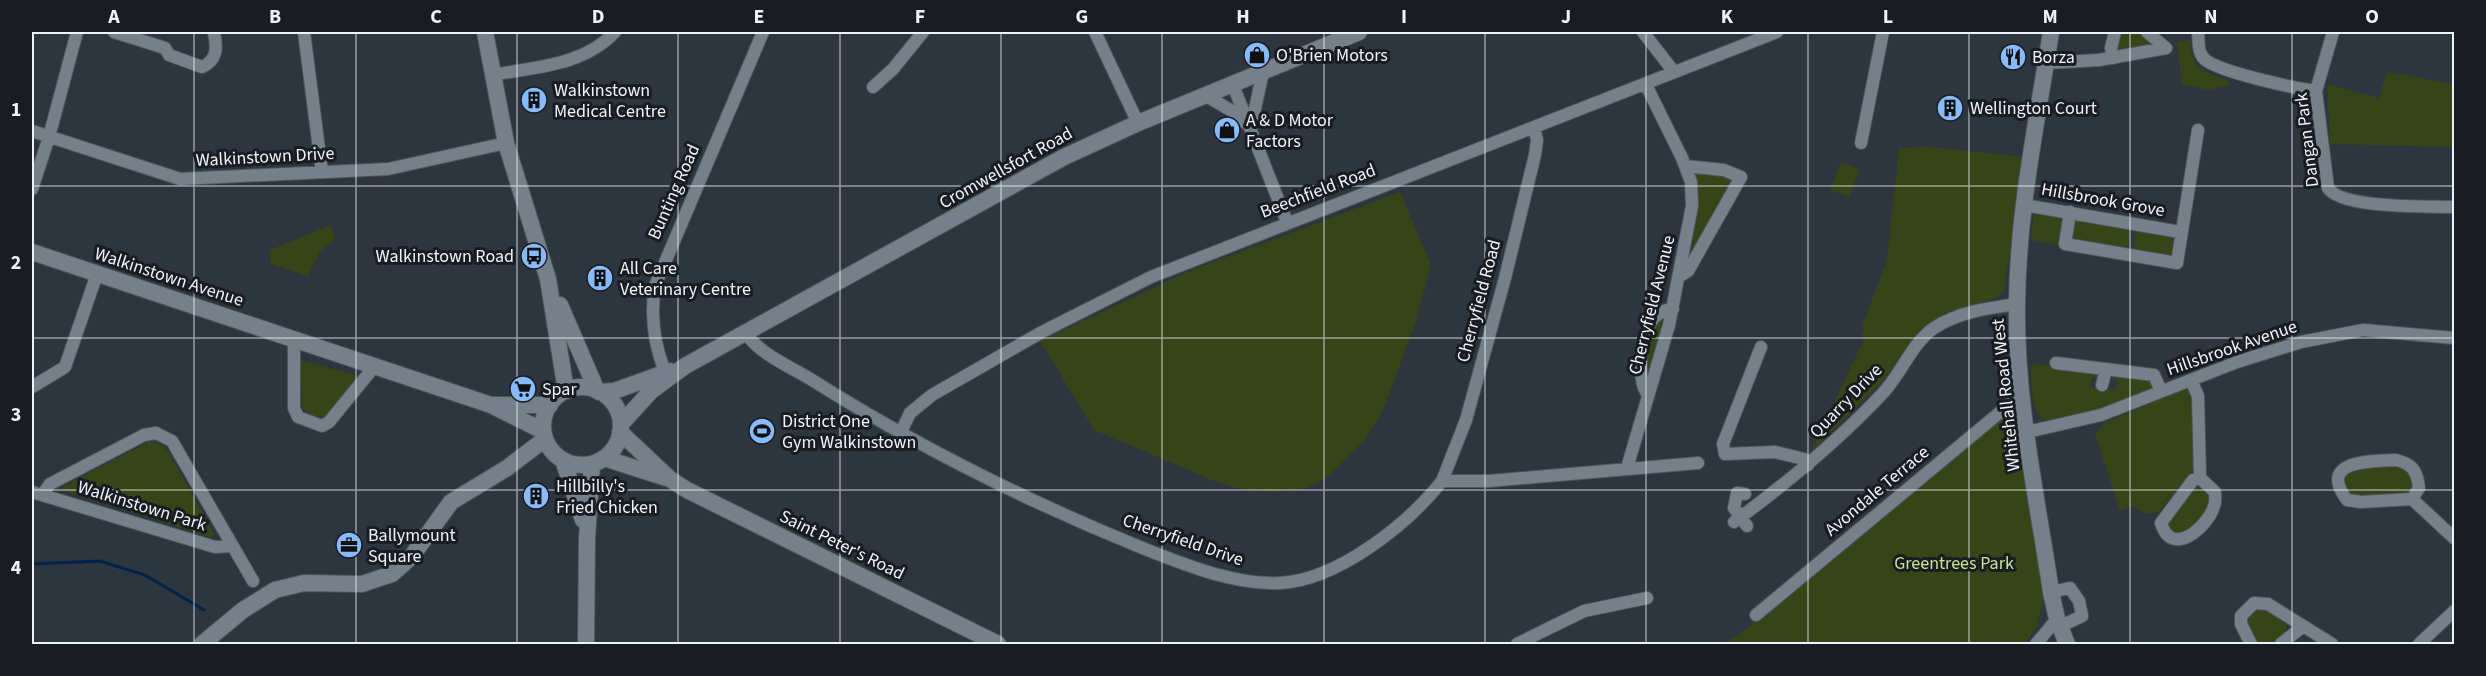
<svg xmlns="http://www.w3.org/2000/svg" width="2486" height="676" font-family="'Source Sans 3',sans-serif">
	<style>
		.green { fill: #364517 }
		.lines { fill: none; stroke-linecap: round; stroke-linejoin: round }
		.stream { stroke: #00234a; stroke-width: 3 }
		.street-casing { stroke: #4d555c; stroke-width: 14 }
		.secondary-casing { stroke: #4d555c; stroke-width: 18 }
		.street { stroke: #76808a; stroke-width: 12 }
		.secondary { stroke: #76808a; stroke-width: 16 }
		.grid { fill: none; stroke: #eef3f9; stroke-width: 1.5; stroke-opacity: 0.55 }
		.labels { text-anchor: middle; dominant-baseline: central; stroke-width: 6; stroke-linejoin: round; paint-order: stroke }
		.poi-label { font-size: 18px; fill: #eef3f9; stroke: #191c20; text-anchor: start }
		.street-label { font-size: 18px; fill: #eef3f9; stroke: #191c20 }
		.park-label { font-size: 18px; fill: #c5e491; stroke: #191c20 }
		.neatline { fill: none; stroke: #eef3f9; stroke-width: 2 }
		.grid-label { font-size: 20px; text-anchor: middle; font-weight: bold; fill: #eef3f9 }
	</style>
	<rect width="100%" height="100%" fill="#2d353e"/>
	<!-- green -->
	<path class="green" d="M2121 32H2143L2152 42V45L2121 50 2117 46Z
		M2190 40C2192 70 2202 71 2228 80L2230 85 2208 90 2182 84 2177 42Z
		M2387 72 2454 84V147L2330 144 2327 84 2379 98Z
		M1930 147 2024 157 2004 291 1996 298 1945 313 1918 332 1881 383 1810 454 1864 339 1862 336 1865 327 1862 326 1887 260 1899 148Z
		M1841 162 1860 169 1849 197 1830 190Z
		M1702 170 1732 178 1733 181 1691 259 1697 215 1695 173Z
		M1400 192 1431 265 1415 324 1383 410 1365 440 1327 477 1307 488 1274 492 1240 489 1212 480 1094 430 1040 341 1192 270Z
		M2034 210 2065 216 2060 245 2031 240Z
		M2074 217 2131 228 2127 249 2071 242Z
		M331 225 335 240 320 251 308 276 271 264 270 250Z
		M2136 229 2171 238 2175 247 2173 257 2134 250Z
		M1666 315 1646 384C1645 358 1644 331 1666 315Z
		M300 360 359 376 327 416H312L302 408Z
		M2035 364 2096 372 2098 378 2092 377 2090 388 2116 389 2118 379H2112L2115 375 2148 380 2153 387 2150 391 2100 411 2044 420C2030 409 2032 382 2030 366Z
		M2185 389 2193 391 2195 466 2159 512 2146 514 2132 506 2120 511 2095 434 2105 423Z
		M2010 411 2015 414 2044 597 2037 626 2025 644H1721L1737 636Z
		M149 442 162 445 167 450 215 535 210 537 61 490 64 486Z
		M2401 466 2408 468 2414 486 2405 495 2356 498 2351 495 2344 483 2346 472 2352 467Z
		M2199 486 2211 495C2208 512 2196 530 2179 536L2168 530 2167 517 2194 489Z
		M2261 608 2271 610 2287 625C2284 643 2273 644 2257 644L2246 627 2250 614Z"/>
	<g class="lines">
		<!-- stream -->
		<path class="stream" d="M32 564 100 561 145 575 204 610"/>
		<defs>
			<path id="street" d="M114 32 165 48 169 55 202 67C218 60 217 47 214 32
				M304 32 322 172
				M1095 32 1138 123
				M1643 32 1674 72
				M2198 32C2199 42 2197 55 2207 61 2225 73 2293 88 2316 91
				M2333 32 2316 91 2328 188C2342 209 2428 206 2454 207
				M2113 58 2111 48 2115 32
				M2046 63 2099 60 2166 48 2147 32
				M492 75C535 67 583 66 615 32
				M1233 85 1287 222
				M873 87 893 69 923 32
				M1206 96 1234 112 1245 123
				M1251 127 1263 72
				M32 131 180 179 388 169 506 143
				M1861 143 1883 32
				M32 189 49 137 77 32
				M2024 205 2180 232
				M2070 212 2065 244 2177 263 2198 130
				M1680 276 1688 271 1741 177 1724 170 1685 166
				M746 333C759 354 791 367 812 380 915 445 1027 501 1140 547 1183 564 1233 585 1280 583 1338 580 1408 524 1442 481H1489L1698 463
				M294 339V408L298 417 322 426 329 422 374 367
				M1761 347 1723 444 1725 454 1775 452 1804 459 1808 465
				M2056 363 2154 375 2161 391
				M665 372C654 344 650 317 655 286L763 32
				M2191 380 2198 396 2200 478
				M2102 385 2106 369
				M32 387 65 367 97 274
				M1648 395C1635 379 1641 329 1656 316 1661 311 1666 310 1673 309
				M901 432 910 413 932 395 1042 332 1151 277 1777 32
				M2027 432 2101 415 2237 362 2301 342 2363 330 2454 338
				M2396 460C2413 464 2417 471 2419 488L2412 499 2361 502 2347 500C2317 460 2370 461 2396 460Z
				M1627 468 1669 325 1692 206 1691 182 1682 158 1646 85
				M2200 478 2215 492C2215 496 2216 502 2214 506 2209 525 2172 560 2161 523L2193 480Z
				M1442 481 1466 420 1505 278 1535 155 1537 140 1534 127
				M32 492 215 547 232 546
				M43 494 50 484 144 435 156 433 172 441 253 581
				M1745 494 1737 493 1734 508 1747 526
				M2412 499 2454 538
				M1734 522C1787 483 1838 441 1883 393 1901 374 1912 343 1934 328 1958 312 1988 308 2017 304
				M2051 592 2070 588 2079 601 2082 616 2059 627
				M1756 615 2010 404 2023 399
				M1517 644 1584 611 1647 598
				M2036 644 2057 619
				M2251 644 2241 624V616L2254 603 2268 604 2332 644
				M2281 644 2302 627
				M2419 644 2454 611"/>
			<path id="secondary" d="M485 32 506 143 548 279 566 391
				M2051 32C2037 121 2018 211 2017 302 2015 399 2037 496 2051 592L2057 619 2067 644
				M32 252 491 405 543 431
				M560 305 597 391
				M543 426a39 39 0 1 1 78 0a39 39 0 1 1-78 0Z
				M599 392 614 391 670 371
				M492 405H550
				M621 424 651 391 685 366 1064 157 1138 123 1359 32
				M620 432 670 479 687 490 998 644
				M604 458 666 478
				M563 460 583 520
				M202 644 243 610 275 590 304 583 362 584 392 574 412 556 451 502 507 468 545 439
				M586 644 587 538 592 464"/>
		</defs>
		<!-- street casing -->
		<use href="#street" class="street-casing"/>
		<!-- secondary casing -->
		<use href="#secondary" class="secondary-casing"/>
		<!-- street -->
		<use href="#street" class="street"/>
		<!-- secondary -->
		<use href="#secondary" class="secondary"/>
	</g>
	<!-- grid -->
	<path class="grid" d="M194 32V644M356 32V644M517 32V644M678 32V644M840 32V644M1001 32V644M1162 32V644M1324 32V644M1485 32V644M1646 32V644M1808 32V644M1969 32V644M2130 32V644M2292 32V644M32 186H2454M32 338H2454M32 490H2454"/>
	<!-- icons -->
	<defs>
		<symbol id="shop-disc" viewBox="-11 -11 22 22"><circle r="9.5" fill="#87bbfb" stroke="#191c20"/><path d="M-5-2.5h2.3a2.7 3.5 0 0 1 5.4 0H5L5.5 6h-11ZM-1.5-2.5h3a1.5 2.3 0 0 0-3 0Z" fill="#111"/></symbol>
		<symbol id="restaurant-disc" viewBox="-11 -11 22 22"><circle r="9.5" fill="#87bbfb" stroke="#191c20"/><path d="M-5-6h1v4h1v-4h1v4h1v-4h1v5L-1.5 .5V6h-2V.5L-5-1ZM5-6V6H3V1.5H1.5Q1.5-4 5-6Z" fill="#111"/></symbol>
		<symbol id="building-disc" viewBox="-11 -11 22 22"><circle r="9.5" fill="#87bbfb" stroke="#191c20"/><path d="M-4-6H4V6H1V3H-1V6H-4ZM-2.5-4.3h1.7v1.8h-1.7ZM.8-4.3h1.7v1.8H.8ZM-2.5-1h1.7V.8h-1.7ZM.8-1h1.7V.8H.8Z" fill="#111"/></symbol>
		<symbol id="bus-disc" viewBox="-11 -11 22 22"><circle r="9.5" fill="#87bbfb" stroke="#191c20"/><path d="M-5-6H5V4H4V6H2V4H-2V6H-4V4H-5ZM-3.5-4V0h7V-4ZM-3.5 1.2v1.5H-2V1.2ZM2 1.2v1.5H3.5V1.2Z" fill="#111"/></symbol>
		<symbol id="supermarket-disc" viewBox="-11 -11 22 22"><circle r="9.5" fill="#87bbfb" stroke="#191c20"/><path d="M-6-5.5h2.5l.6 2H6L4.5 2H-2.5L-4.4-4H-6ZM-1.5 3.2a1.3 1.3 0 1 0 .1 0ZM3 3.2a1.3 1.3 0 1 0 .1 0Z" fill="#111"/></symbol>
		<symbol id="stadium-disc" viewBox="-11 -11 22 22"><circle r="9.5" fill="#87bbfb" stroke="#191c20"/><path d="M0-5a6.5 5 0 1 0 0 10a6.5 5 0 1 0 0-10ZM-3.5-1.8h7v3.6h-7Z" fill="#111"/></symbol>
		<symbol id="office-disc" viewBox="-11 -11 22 22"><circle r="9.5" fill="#87bbfb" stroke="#191c20"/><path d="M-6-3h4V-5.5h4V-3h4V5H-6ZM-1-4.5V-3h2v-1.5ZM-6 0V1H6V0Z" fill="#111"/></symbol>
	</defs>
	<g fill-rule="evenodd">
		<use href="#shop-disc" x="1242" y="40" width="30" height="30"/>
		<use href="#restaurant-disc" x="1998" y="42" width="30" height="30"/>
		<use href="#building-disc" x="519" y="85" width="30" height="30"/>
		<use href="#building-disc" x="1935" y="93" width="30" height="30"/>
		<use href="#shop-disc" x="1212" y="115" width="30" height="30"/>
		<use href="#bus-disc" x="519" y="241" width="30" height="30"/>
		<use href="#building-disc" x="585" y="263" width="30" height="30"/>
		<use href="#supermarket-disc" x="508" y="374" width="30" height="30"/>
		<use href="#stadium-disc" x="747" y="416" width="30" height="30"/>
		<use href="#building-disc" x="521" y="481" width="30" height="30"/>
		<use href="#office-disc" x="334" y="530" width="30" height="30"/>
	</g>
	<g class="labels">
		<!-- poi labels -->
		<g class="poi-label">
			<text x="1276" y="55">O'Brien Motors</text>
			<text x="2032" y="57">Borza</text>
			<text x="554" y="90">Walkinstown<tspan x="554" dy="21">Medical Centre</tspan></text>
			<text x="1970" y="108">Wellington Court</text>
			<text x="1246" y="120">A &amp; D Motor<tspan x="1246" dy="21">Factors</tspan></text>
			<text x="514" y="256" text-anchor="end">Walkinstown Road</text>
			<text x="620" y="268">All Care<tspan x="620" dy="21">Veterinary Centre</tspan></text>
			<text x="542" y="389">Spar</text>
			<text x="782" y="421">District One<tspan x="782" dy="21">Gym Walkinstown</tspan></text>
			<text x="556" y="486">Hillbilly's<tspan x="556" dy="21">Fried Chicken</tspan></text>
			<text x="368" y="535">Ballymount<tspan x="368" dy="21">Square</tspan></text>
		</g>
		<!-- street labels -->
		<g class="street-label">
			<text transform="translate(2307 140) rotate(-97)">Dangan Park</text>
			<text transform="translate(265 157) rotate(-3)">Walkinstown Drive</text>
			<text transform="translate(1006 168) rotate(-29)">Cromwellsfort Road</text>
			<text transform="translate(1318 191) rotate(-21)">Beechfield Road</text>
			<text transform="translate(674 192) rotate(-66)">Bunting Road</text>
			<text transform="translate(2103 200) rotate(10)">Hillsbrook Grove</text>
			<text transform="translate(169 277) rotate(18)">Walkinstown Avenue</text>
			<text transform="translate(1479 301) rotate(-75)">Cherryfield Road</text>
			<text transform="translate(1652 305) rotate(-76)">Cherryfield Avenue</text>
			<text transform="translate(2232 348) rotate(-19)">Hillsbrook Avenue</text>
			<text transform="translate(2006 395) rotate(-96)">Whitehall Road West</text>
			<text transform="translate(1846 401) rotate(-46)">Quarry Drive</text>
			<text transform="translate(1877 491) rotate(-40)">Avondale Terrace</text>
			<text transform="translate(142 506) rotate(17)">Walkinstown Park</text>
			<text transform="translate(1183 540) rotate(19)">Cherryfield Drive</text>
			<text transform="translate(842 545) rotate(26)">Saint Peter's Road</text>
		</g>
		<!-- park labels -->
		<g class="park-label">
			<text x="1954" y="563">Greentrees Park</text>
		</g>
	</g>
	<!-- border -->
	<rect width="2486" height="676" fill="none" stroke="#191c20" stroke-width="66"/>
	<rect x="33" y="33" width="2420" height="610" class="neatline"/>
	<g class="grid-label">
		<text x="114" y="23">A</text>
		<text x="275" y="23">B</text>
		<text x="436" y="23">C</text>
		<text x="598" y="23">D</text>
		<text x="759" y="23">E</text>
		<text x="920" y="23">F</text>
		<text x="1082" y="23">G</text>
		<text x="1243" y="23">H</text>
		<text x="1404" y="23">I</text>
		<text x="1566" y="23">J</text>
		<text x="1727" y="23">K</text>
		<text x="1888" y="23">L</text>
		<text x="2050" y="23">M</text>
		<text x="2211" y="23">N</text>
		<text x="2372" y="23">O</text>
		<text x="16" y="116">1</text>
		<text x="16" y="269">2</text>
		<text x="16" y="421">3</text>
		<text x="16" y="574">4</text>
	</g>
</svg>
